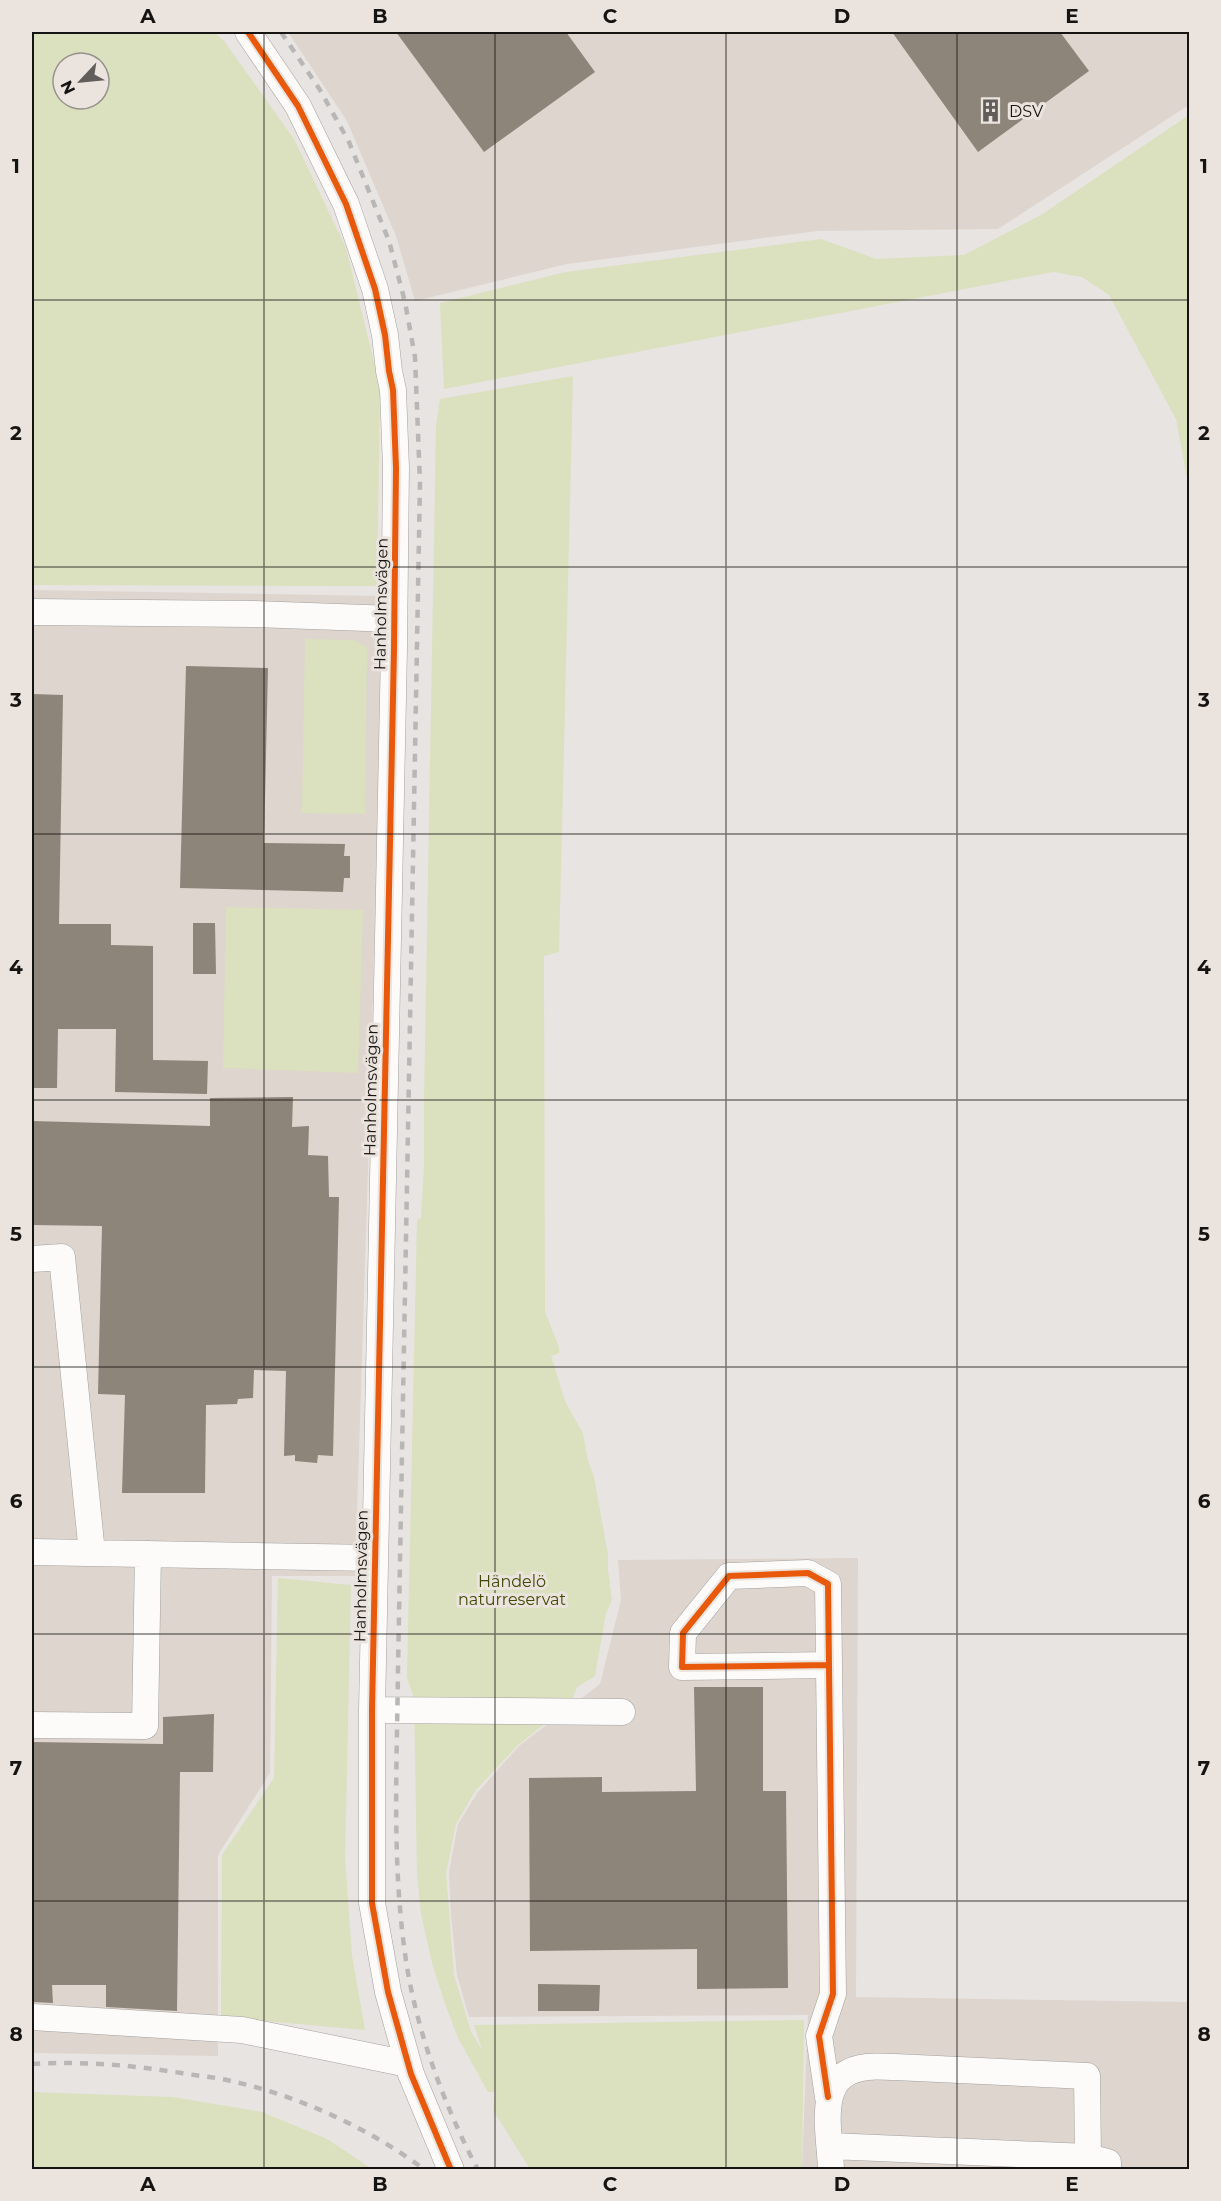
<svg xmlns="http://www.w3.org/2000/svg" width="1221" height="2201" font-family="Montserrat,sans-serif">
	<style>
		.built { fill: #ded5ce }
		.green { fill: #dbe0be; fill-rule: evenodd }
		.building { fill: #8d847a }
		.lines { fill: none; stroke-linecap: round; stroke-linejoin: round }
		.minor-casing { stroke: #a3a09e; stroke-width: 27 }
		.minor { stroke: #fcfbfa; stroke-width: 26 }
		.rail { stroke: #b8b7b6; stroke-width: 4.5; stroke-dasharray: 8 8; stroke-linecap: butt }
		.cycleway-casing { stroke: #ebe4de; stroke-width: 10 }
		.cycleway { stroke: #e8590c; stroke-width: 6 }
		.grid { fill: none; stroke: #161412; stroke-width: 1.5; stroke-opacity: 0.55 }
		.labels { text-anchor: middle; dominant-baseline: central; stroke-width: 6; stroke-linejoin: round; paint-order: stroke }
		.poi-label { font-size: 16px; fill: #161412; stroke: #ebe4de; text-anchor: start }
		.street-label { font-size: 16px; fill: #161412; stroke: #ebe4de }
		.park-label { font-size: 16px; fill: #414a03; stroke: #ebe4de }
		.neatline { fill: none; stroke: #161412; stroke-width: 2 }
		.grid-label { font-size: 20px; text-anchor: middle; font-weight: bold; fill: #161412 }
	</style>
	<rect width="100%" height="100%" fill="#e8e4e1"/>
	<!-- built -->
	<path class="built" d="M288 32H1189V105L998 229 818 231 567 264 415 301 396 236 347 121Z
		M32 590 383 596 370 1107 355 1576H272L270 1773 218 1855V2056L32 2053Z
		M858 1558 856 1997 1189 2002V2169H802L808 2015 469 2017 457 1975 451 1914 449 1872 458 1824 478 1792 519 1746 600 1684 621 1600 618 1560Z"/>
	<!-- green -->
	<path class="green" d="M32 32H214L224 41 294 139 346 248 380 387 377 586 32 585ZM63 63H99V99H63Z
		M1189 115V489L1176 419 1109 295 1082 277 1053 272 444 389 440 303 566 272 821 239 876 259 964 255 1041 215Z
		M573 376 559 952 544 956 545 1312 559 1347V1353L551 1356 565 1401 583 1434 588 1461 594 1477 608 1555V1570L612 1600 606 1613 595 1676 577 1687 571 1703 518 1745 475 1791 456 1824 446 1873 454 1975 471 2032 482 2050 474 2025 804 2020 802 2169H530L493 2110 495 2092H488L458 2038 445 2004 432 1963 421 1914 417 1874 414 1698 407 1678 417 1220 421 1218 424 1167V1102L436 427 440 399Z
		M305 639 354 640 367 647 365 814 302 813Z
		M226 907 363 910 358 1073 223 1068Z
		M278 1578 351 1585 345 1858 352 1956 365 2030 221 2017 222 1855 274 1778Z
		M32 2092 172 2097 262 2112 327 2139 372 2169H32Z"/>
	<!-- building -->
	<path class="building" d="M396 32H566L595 72 484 152Z
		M892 32H1060L1089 71 978 152Z
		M186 666 268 668 264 843 345 844 344 856H350V878H344L343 892 180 888Z
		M32 694 63 695 59 924H111V945L153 946V1060L208 1061 207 1094 115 1092 116 1029H58L57 1088H32Z
		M193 923H215L216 974H193Z
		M293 1097 292 1127 309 1126 308 1155 328 1156 329 1197H339L333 1456 318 1455 317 1463 295 1461V1455L284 1456 286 1371 254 1370 253 1398 238 1399 237 1404 206 1405 205 1493H122L125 1395 98 1394 102 1226 32 1225V1121L210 1126V1098Z
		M694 1687H763V1791H786L788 1988 697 1989V1949L530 1951 529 1778 602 1777V1792L696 1791Z
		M214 1714 213 1772H180L177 2011 106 2007V1985H52L53 2003 32 2002V1742L163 1744V1717Z
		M538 1984 600 1985 599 2011H538Z"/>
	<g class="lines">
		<defs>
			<path id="minor" d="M248 32 298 106 346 204 375 289 385 335 389 371 393 390 396 468 394 649 372 1710V1903L388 1992 411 2074 451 2170
				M32 612 253 614 394 619
				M32 1259 62 1257 92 1553
				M32 1552 375 1558
				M372 1710 622 1712
				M32 1725 145 1726 148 1554
				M32 2017 242 2030 408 2064
				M828 2097 819 2036 833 1994 828 1584 808 1573 729 1576 683 1633 682 1667 829 1665
				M830 2146 1088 2157 1087 2076 895 2067C886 2067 876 2066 867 2067 813 2073 830 2130 831 2170
				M1088 2157 1108 2162V2170"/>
		</defs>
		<!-- minor casing -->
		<use href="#minor" class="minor-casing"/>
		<!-- minor -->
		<use href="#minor" class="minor"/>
		<!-- rail -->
		<path class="rail" d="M281 32 320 90 349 142 389 241 405 302 415 357 420 483 398 1669C397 1769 391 1873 408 1973 420 2040 446 2109 478 2170
			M32 2064C84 2061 130 2065 181 2073 198 2076 215 2077 231 2081 299 2096 369 2128 425 2170"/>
		<defs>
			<path id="cycleway" d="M248 32 298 106 346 204 375 289 385 335 389 371 393 390 396 468 394 649 372 1710V1903L388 1992 411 2074 451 2170
				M828 2097 819 2036 833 1994 828 1584 808 1573 729 1576 683 1633 682 1667 829 1665"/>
		</defs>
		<!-- cycleway casing -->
		<use href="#cycleway" class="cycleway-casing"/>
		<!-- cycleway -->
		<use href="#cycleway" class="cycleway"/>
	</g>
	<!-- grid -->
	<path class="grid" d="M264 32V2170M495 32V2170M726 32V2170M957 32V2170M32 300H1190M32 567H1190M32 834H1190M32 1100H1190M32 1367H1190M32 1634H1190M32 1901H1190"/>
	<!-- icons -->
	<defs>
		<symbol id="building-bare" viewBox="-9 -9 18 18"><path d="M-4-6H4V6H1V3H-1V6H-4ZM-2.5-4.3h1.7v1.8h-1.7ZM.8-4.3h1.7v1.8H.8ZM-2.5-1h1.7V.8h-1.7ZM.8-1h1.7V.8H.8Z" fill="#605d5a" stroke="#ebe4de" stroke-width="2.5" paint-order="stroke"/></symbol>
	</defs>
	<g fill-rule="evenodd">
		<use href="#building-bare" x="974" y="94" width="33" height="33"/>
	</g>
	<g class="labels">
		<!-- poi labels -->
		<g class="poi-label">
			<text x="1009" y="111">DSV</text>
		</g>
		<!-- street labels -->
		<g class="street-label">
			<text transform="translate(381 604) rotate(-89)">Hanholmsvägen</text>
			<text transform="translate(371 1090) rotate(-89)">Hanholmsvägen</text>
			<text transform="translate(361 1576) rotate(-89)">Hanholmsvägen</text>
		</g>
		<!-- park labels -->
		<g class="park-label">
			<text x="512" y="1581">Händelö<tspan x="512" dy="18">naturreservat</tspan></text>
		</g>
	</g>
	<!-- border -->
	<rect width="1221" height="2201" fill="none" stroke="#ebe4de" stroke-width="66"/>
	<!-- north arrow -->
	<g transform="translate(81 81) rotate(244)"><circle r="28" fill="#ebe4de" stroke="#96918c" stroke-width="1.5"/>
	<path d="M0-4.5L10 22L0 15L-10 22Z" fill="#605d5a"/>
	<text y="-9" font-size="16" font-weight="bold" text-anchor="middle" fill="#161412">N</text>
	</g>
	<rect x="33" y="33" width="1155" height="2135" class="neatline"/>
	<g class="grid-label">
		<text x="148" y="23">A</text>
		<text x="380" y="23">B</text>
		<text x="610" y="23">C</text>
		<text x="842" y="23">D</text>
		<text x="1072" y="23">E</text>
		<text x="16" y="173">1</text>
		<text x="1204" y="173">1</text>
		<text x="16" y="440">2</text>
		<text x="1204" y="440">2</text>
		<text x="16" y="707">3</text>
		<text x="1204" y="707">3</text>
		<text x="16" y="974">4</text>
		<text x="1204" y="974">4</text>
		<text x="16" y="1241">5</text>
		<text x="1204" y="1241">5</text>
		<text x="16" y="1508">6</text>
		<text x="1204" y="1508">6</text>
		<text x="16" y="1775">7</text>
		<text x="1204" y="1775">7</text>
		<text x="16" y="2041">8</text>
		<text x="1204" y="2041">8</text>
		<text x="148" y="2191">A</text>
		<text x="380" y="2191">B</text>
		<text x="610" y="2191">C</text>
		<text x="842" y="2191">D</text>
		<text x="1072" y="2191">E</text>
	</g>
</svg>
